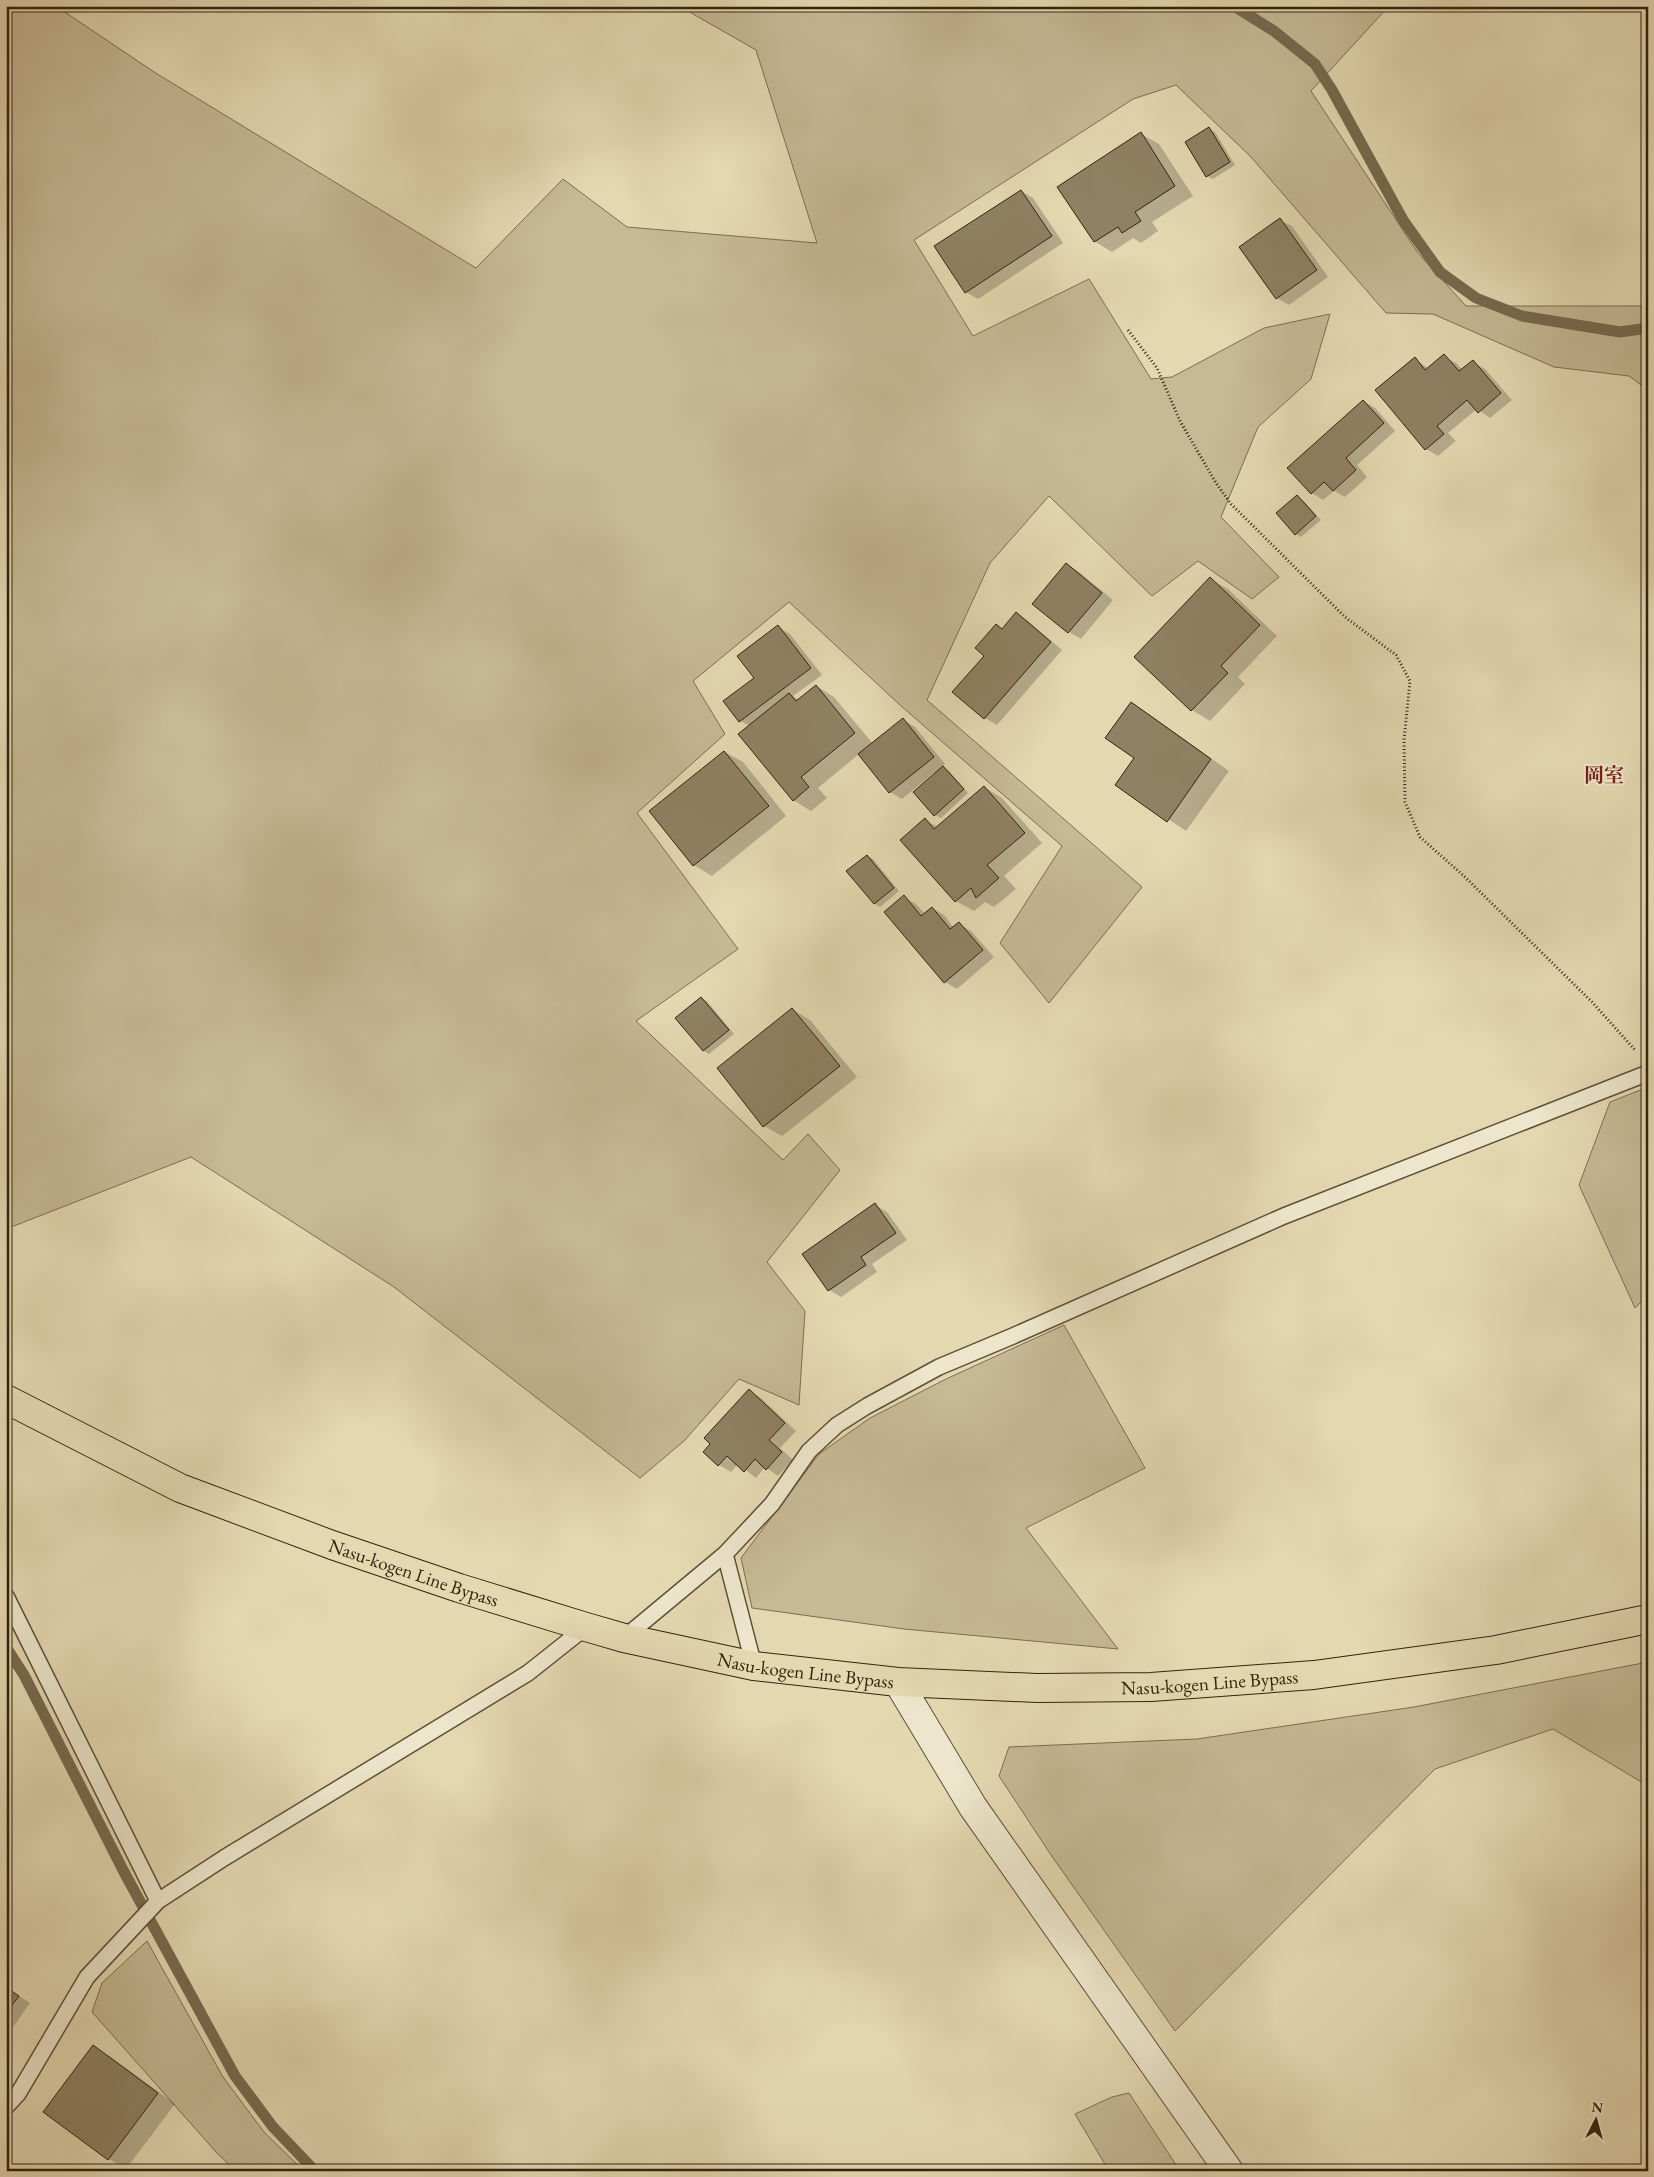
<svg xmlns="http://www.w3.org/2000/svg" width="1654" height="2177" font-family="'EB Garamond','Noto Serif JP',serif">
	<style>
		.green { fill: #c6b995; stroke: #7c6e52 }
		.shadow { fill: #0003 }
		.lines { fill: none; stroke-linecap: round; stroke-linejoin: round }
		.stream { stroke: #786a4f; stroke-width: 11 }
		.building { fill: #8f8163; stroke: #32230f }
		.service-casing { stroke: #5e5038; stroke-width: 18 }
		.minor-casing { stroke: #5e5038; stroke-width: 30 }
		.primary-casing { stroke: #32230f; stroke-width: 30 }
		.path { stroke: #32230f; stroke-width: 3; stroke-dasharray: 1 2.5; stroke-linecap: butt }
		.service { stroke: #ede6cc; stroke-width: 15 }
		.minor { stroke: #ede6cc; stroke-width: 28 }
		.primary { stroke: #e4d8b1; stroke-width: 28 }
		.labels { text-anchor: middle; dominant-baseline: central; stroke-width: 4; stroke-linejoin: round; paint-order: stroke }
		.street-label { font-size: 19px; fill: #32230f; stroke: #ede6cc }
		.neighbourhood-label { font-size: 20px; font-weight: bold; fill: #7a1f14; stroke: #ede6cc }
	</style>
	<rect width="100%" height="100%" fill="#e4d8b1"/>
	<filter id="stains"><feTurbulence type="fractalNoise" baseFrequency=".004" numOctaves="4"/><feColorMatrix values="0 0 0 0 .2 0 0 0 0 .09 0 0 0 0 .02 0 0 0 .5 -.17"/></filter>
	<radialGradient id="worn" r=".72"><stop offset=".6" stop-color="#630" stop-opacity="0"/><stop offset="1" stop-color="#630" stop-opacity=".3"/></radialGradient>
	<!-- green -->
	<path class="green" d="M6 6H56L154 72 476 268 563 179 627 227 817 243 756 50 679 6H1389L1311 91 1418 253 1466 306H1648V390L1629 376 1554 367 1433 314 1386 313 1251 157 1176 85 1133 99 914 240 973 336 1089 279 1151 379 1172 377 1264 328 1330 314 1311 379 1258 427 1221 517 1279 577 1252 599 1198 561 1152 596 1049 496 990 563 927 700 1142 887 1049 1003 1000 943 1062 846 900 705 789 602 693 681 725 734 637 813 738 949 636 1021 783 1160 808 1134 840 1170 767 1262 805 1311 799 1405 739 1379 684 1441 640 1478 394 1287 191 1157 6 1229Z
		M1648 1087V1295L1635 1308 1579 1185 1610 1102Z
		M1064 1325 1145 1468 1026 1528 1118 1649 904 1629 752 1608 741 1558 819 1454 870 1418 946 1379Z
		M1648 1662V1786L1553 1729 1435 1769 1175 2031 1051 1855 999 1776 1009 1747 1197 1739 1414 1707Z
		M147 1941 223 2077 264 2132 304 2171H236L216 2152 92 2012 102 1983Z
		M1129 2093 1180 2171H1109L1075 2114 1112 2097Z"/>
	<!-- shadow -->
	<path class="shadow" d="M1209 129 1215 132 1235 165 1213 179 1207 176Z
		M1141 134 1159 144 1193 196 1152 222 1158 231 1141 243 1133 238 1112 252 1094 241Z
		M1021 191 1033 198 1063 243 978 299 966 292 936 247Z
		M1280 220 1292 226 1328 277 1289 305 1277 298Z
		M1444 356 1456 363 1463 370 1473 362 1485 369 1512 400 1490 418 1477 409 1448 433 1456 441 1438 456 1426 449 1415 359 1429 369Z
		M1363 401 1375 408 1395 431 1357 465 1367 477 1345 497 1334 491 1323 500 1312 493Z
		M1297 497 1303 500 1321 520 1301 537 1296 534Z
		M1066 564 1078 571 1113 600 1081 639 1069 632Z
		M1210 579 1228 589 1277 636 1238 677 1245 684 1210 721 1192 710Z
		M1016 614 1028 621 1062 650 997 725 985 718 954 692 985 656 996 626 1003 630Z
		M778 627 790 634 822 675 793 696 799 700 816 686 834 697 873 744 903 720 915 727 945 764 942 767 949 771 968 793 941 818 935 815V772L902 799 890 792 859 754 818 788 827 798 811 811 793 800 750 726 740 721 755 678Z
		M1131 704 1149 714 1229 771 1186 831 1117 785 1136 758Z
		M725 752 743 762 786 816 712 876 694 865Z
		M984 787 1002 798 1042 843 1004 876 1016 889 994 907 985 902 974 911 956 901 925 820 938 827Z
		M867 856 873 859 899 891 880 907 874 903Z
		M904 897 916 904 925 914 932 908 944 915 954 928 959 924 971 931 994 957 957 989 945 982Z
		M701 998 707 1001 734 1034 709 1054 704 1051 677 1018Z
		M792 1009 810 1020 857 1077 782 1136 764 1126Z
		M875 1205 887 1212 907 1240 872 1264 877 1272 841 1297 829 1290Z
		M749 1391 761 1398 796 1431 780 1448 793 1460 778 1476 765 1467 756 1478 738 1464 731 1472 719 1465Z
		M6 1987 30 2003 6 2037Z
		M93 2047 111 2057 175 2104 126 2169 109 2159Z"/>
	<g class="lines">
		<!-- stream -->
		<path class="stream" d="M1234 6 1274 31 1315 64 1332 90 1403 220 1440 272 1476 298 1522 316 1620 332 1648 328
			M6 1647 24 1675 124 1872 235 2076 273 2127 315 2171"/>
	</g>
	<!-- building -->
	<path class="building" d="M1209 127 1230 162 1206 177 1185 142Z
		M1141 132 1175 186 1135 212 1141 221 1122 233 1118 227 1094 242 1057 187Z
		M1021 190 1052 236 965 293 934 246Z
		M1280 218 1317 270 1276 299 1239 247Z
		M1444 354 1459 371 1473 360 1501 393 1478 413 1467 400 1437 426 1444 434 1425 450 1375 390 1415 357 1425 370Z
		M1363 400 1384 423 1346 458 1356 470 1333 491 1324 482 1311 494 1287 468Z
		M1297 495 1316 516 1295 535 1276 513Z
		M1066 563 1102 593 1068 633 1032 604Z
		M1210 577 1260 625 1221 666 1228 673 1191 711 1134 657Z
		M1016 612 1051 642 984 719 952 692 984 656 975 648 996 624 1002 629Z
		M778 625 811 668 739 722 723 701 754 678 737 656Z
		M816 685 855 733 801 777 809 787 793 801 738 734 789 693 796 701Z
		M1131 702 1211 759 1167 822 1115 785 1134 758 1105 738Z
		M903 718 934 757 889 793 858 754Z
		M724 751 769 806 693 866 649 811Z
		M943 766 964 789 934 816 913 792Z
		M984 786 1025 833 987 865 999 878 976 898 971 888 955 902 900 840 925 818 934 829Z
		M867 855 894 888 874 904 846 871Z
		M904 895 921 916 932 907 950 929 959 922 983 950 944 983 884 912Z
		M701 997 729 1030 703 1051 675 1018Z
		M792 1008 840 1066 763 1127 717 1068Z
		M875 1203 896 1233 861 1257 866 1265 828 1291 802 1254Z
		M749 1389 785 1423 769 1440 782 1452 766 1470 755 1459 744 1472 727 1456 718 1466 703 1452 710 1444 704 1438Z
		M6 1987 19 1996 6 2013Z
		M93 2045 158 2093 108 2160 43 2112Z"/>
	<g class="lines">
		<defs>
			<path id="service" d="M725 1554 754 1666
				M6 1596 158 1901
				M624 1638 725 1554 772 1504 809 1451 837 1425 867 1406 939 1367 1013 1336 1284 1216 1648 1073
				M6 2107 18 2094 87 1977 158 1901 224 1858 528 1673 586 1627"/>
			<path id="minor" d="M898 1682 973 1807 1229 2171"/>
			<g id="primary">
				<path id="s1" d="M6 1399 180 1488 332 1545 459 1588 586 1627 624 1638 754 1666 898 1682 1037 1688 1151 1687 1314 1675 1496 1650 1648 1619"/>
			</g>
		</defs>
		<!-- service casing -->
		<use href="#service" class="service-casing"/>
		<!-- minor casing -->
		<use href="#minor" class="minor-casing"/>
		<!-- primary casing -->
		<use href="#primary" class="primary-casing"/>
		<!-- path -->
		<path class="path" d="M1128 330 1157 368 1180 421 1216 483 1231 504 1345 617 1396 655 1410 681 1404 740 1405 802 1420 837 1465 877 1592 1002 1635 1050"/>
		<!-- service -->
		<use href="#service" class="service"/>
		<!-- minor -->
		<use href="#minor" class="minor"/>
		<!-- primary -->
		<use href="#primary" class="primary"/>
	</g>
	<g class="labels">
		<!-- street labels -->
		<g class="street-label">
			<text stroke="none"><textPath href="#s1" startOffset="444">Nasu-kogen Line Bypass</textPath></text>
			<text stroke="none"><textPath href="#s1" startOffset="849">Nasu-kogen Line Bypass</textPath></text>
			<text stroke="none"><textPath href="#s1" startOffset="1254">Nasu-kogen Line Bypass</textPath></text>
		</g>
		<!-- neighbourhood labels -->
		<g class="neighbourhood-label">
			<text x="1604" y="775">岡室</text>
		</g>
	</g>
	<!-- margin -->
	<rect width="1654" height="2177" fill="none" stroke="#e4d8b1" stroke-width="25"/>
	<rect x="8" y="8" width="1639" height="2162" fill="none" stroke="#32230f" stroke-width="2.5"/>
	<rect x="12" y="12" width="1629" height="2152" fill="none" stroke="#32230f"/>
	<!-- north arrow -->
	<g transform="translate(1596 2120) rotate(6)" stroke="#ede6cc" stroke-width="4" paint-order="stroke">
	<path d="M0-4L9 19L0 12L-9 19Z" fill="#32230f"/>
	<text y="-8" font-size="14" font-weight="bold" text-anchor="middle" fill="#32230f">N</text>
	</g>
	<rect width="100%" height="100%" filter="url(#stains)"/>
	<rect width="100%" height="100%" fill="url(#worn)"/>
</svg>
